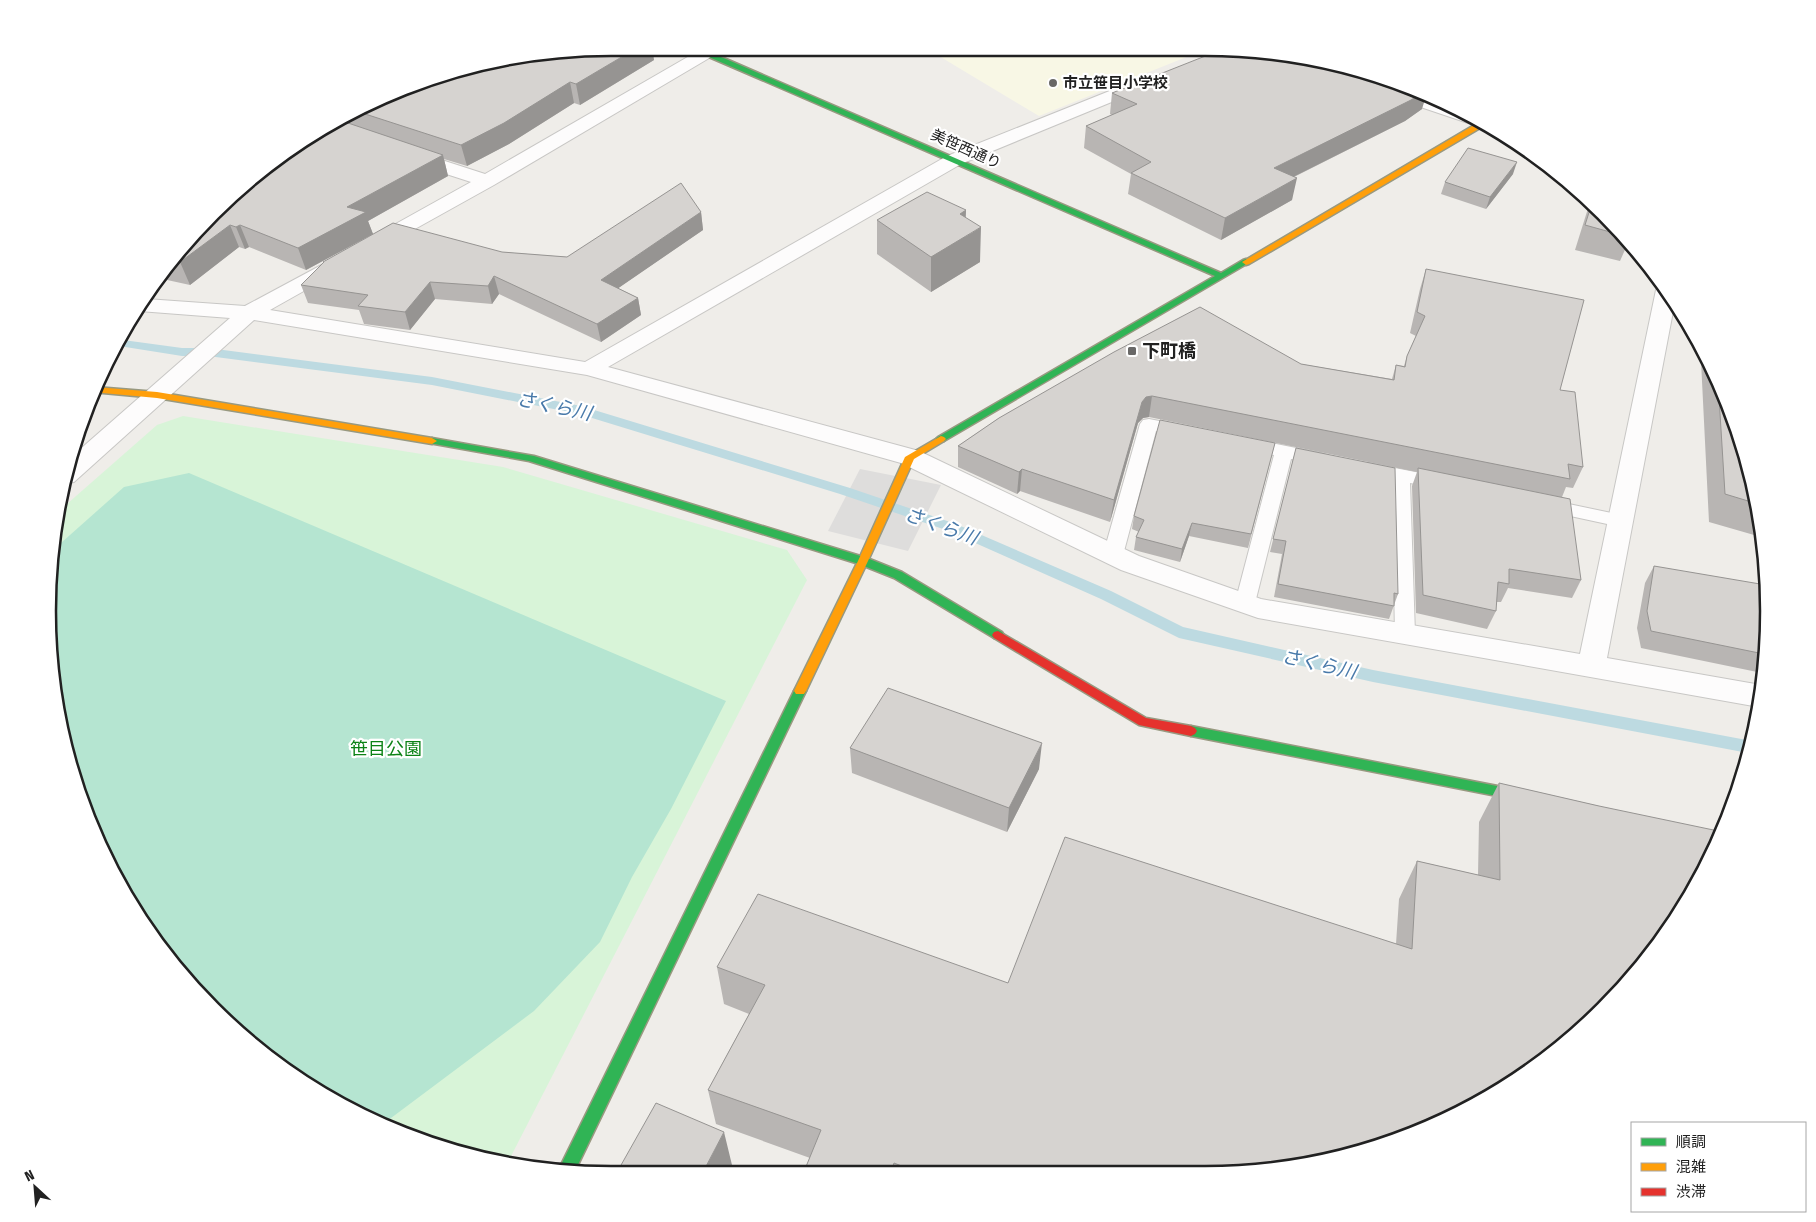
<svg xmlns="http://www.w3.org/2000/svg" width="1816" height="1222" font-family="'Fira Sans Condensed','Noto Sans JP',sans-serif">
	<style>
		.education { fill: #f8f7e5 }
		.park { fill: #d8f4d8 }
		.pitch { fill: #b5e5d1 }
		.pier { fill: #dedddc }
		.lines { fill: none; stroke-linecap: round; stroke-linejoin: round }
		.stream { fill: #bddae1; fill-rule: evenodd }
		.lane-casing { stroke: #c8c7c5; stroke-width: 2 }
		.street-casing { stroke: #c8c7c5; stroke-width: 2 }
		.fast-casing { stroke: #989980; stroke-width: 3 }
		.slow-casing { stroke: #989980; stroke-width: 3 }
		.jam-casing { stroke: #989980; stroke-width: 3 }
		.lane { fill: #fdfcfc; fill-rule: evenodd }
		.street { fill: #fdfcfc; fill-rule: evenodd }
		.fast { fill: #30b455; fill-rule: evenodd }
		.slow { fill: #ff9f0a; fill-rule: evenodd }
		.jam { fill: #e5322d; fill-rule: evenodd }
		.wall { fill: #b8b5b3 }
		.shaded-wall { fill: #969492 }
		.building { fill: #d6d3d0; stroke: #969492 }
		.poi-dot { fill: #696867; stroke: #fff; stroke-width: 2 }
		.labels { text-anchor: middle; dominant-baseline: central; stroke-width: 4.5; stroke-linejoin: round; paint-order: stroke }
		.far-poi-label { font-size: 15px; font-weight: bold; fill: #212121; stroke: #fff; text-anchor: start }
		.far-street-label { font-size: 15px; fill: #212121; stroke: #fff }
		.poi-label { font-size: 18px; font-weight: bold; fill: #212121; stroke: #fff; text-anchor: start }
		.park-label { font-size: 18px; fill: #0c8216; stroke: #fff }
		.water-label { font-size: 19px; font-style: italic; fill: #497aaa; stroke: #fff }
		.rim { fill: none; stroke: #212121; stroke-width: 2.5 }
	</style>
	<rect width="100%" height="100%" fill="#efede9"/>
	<!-- education -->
	<path class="education" d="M1205 48H1209L1039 116 929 50Z"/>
	<!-- park -->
	<path class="park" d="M183 416 503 467 787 550 807 580 507 1164 362 1116 298 1079 213 1010 123 892 90 826 58 721 49 574 59 511 157 425Z"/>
	<!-- pitch -->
	<path class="pitch" d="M189 473 726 701 671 809 632 877 600 942 534 1011 383 1124 362 1116 298 1079 213 1010 123 892 90 826 58 721 49 574 52 551 124 487Z"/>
	<!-- pier -->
	<path class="pier" d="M860 469 941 485 908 551 828 531Z"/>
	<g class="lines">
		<!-- stream -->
		<path class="stream" d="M123 340 182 348H208L432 377 581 406 850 488 956 524 1111 591 1183 627 1373 670 1752 741 1748 753 1373 682 1179 638 1101 599 946 530 840 494 579 414 432 385 208 356H182L119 346Z"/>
		<defs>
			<path id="lane" d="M1149 419 1190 427 1193 431 1190 435 1184 436 1156 431 1123 555 1120 560 1113 562 1106 560 1103 555 1140 424 1143 420Z
				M1246 438 1321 453 1327 455 1330 459 1327 463 1321 465 1291 459 1255 603 1252 608 1245 610 1238 608 1235 603 1274 455 1240 448 1237 444 1240 440Z
				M1369 463 1441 477 1447 479 1450 483 1447 487 1441 489 1410 483 1415 634 1412 639 1405 641 1398 639 1395 634 1392 479 1363 473 1360 469 1363 465Z
				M1545 499 1621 515 1628 517 1630 521 1628 525 1621 527 1538 509 1536 505 1538 501Z"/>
			<path id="street" d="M698 51H718L716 54 494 185 379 249 372 251 365 249 362 245 365 241 471 182 403 160 401 156 403 152 410 150 417 152 485 174Z
				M1147 76 1153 77 1156 81 1153 85 961 164 608 367 919 451 1139 556 1261 599 1580 654 1656 290 1663 285 1675 301 1607 658 1761 685 1759 707 1258 618 1121 570 901 463 587 375 254 320 74 482 64 484 69 459 230 318 139 311 146 299 245 306 329 261 336 259 343 261 346 265 343 269 270 310 585 362 947 156Z
				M1388 85 1458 108 1489 126 1483 127 1477 126 1382 94 1379 90 1382 86Z"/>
			<path id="fast" d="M695 51H705L726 59 1221 273 1243 260 1246 259 1250 262 944 441H938L936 439 938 437 1215 276Z
				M432 438 534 456 867 558 902 572 1002 632 1004 635 998 639 994 638 894 578 859 564 529 461 429 443 427 441Z
				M800 686 804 688 806 691 575 1171 559 1169 794 691 796 688Z
				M1191 726 1533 793 1538 794 1539 798 1538 802 1533 803 1191 736 1187 734 1185 731 1187 728Z"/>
			<path id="slow" d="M1481 121 1487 124 1249 264 1246 265 1242 262Z
				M95 387 157 392 432 438 437 441 432 444 157 398 92 392Z
				M941 436 944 437 946 439 944 441 914 459 868 561 806 691 804 694H796L794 691 858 561 905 457Z"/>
			<path id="jam" d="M998 631 1146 718 1191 726 1195 728 1197 731 1195 734 1191 736 1139 725 994 638 992 635 994 632Z"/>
		</defs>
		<!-- lane casing -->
		<use href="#lane" class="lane-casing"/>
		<!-- street casing -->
		<use href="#street" class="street-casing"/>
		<!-- fast casing -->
		<use href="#fast" class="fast-casing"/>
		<!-- slow casing -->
		<use href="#slow" class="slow-casing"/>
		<!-- jam casing -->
		<use href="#jam" class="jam-casing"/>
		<!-- lane -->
		<use href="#lane" class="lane"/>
		<!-- street -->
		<use href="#street" class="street"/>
		<!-- fast -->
		<use href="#fast" class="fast"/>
		<!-- slow -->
		<use href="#slow" class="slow"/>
		<!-- jam -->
		<use href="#jam" class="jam"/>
	</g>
	<!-- wall -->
	<path class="wall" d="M654 60 580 105 574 103 509 144 467 166 444 159 448 176 368 221 373 234 306 270 249 247 245 249 239 247 190 285 158 278 164 268 213 212 298 143 430 77Z
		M1112 93 1422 109 1405 121 1294 177 1292 200 1221 240 1128 194 1131 174 1084 148 1086 126 1112 115 1110 114Z
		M1513 174 1486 209 1441 194 1445 182Z
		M1590 202 1603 212 1628 243 1620 261 1575 250Z
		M966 210 965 218 980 262 931 292 877 254V220Z
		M701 212 703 230 618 288 638 298 641 315 601 342 499 294 492 304 435 299 410 330 364 324 359 310 308 303 301 285 323 263V262L502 252 567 257Z
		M1426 269 1560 390 1583 467 1573 488 1566 487 1562 497 1581 580 1572 598 1508 588 1501 602H1496V611L1487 629 1416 613 1412 486 1417 472 1149 417 1143 418 1138 423 1110 522 1020 491 1017 494 958 467V446L999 418 1301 364 1392 379 1396 365 1404 366 1407 356 1416 336 1410 333 1420 289Z
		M1703 353 1725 395 1758 501 1761 537 1709 522 1701 361Z
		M1275 443 1248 548 1189 536 1180 562 1134 550 1136 537 1139 532 1132 529 1134 516Z
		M1296 448 1398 594 1389 619 1274 597 1282 554 1270 552Z
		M1654 566 1768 611 1762 673 1641 648 1637 628 1645 583Z
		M850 748 1039 769 1007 832 852 773Z
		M1499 783 1599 806 1205 1174H803L810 1158 716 1124 708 1090 749 1014 724 1004 717 967 1008 983 1396 944 1399 899 1417 861 1478 875 1479 822Z"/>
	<!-- shaded-wall -->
	<path class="shaded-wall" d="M630 52H653L654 60 580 105 576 84Z
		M570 82 574 103 509 144 467 166 461 145Z
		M1420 94 1426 96 1422 109 1405 121 1269 189 1274 168Z
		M443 155 448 176 368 221 373 234 306 270 298 248 347 207Z
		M1517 162 1513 174 1486 209 1490 197Z
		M1297 178 1292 200 1221 240 1225 218Z
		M966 210 965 237 981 227 980 262 931 292V257L960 214Z
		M701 212 703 230 604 298 601 280Z
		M230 225 239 247 190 285 180 262Z
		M240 225 249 247 245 249 236 227Z
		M494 276 499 294 492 304 488 286Z
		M430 282 435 299 410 330 405 312Z
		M638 298 641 315 601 342 597 324Z
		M1152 396 1149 417 1143 418 1138 423 1110 522 1114 500 1142 402 1146 397Z
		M1022 469 1020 491 1017 494 1019 472Z
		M1192 523 1189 536 1180 562 1182 549Z
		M1042 743 1039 769 1007 832 1009 808Z
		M724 1132 732 1165 727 1174H702Z
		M894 1163V1174H890Z"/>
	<!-- building -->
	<path class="building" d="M1223 49 1315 58 1420 94 1411 100 1274 168 1297 178 1225 218 1131 173 1151 162 1086 126 1137 104 1112 93Z
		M537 52H630L576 84 570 82 504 123 461 145 359 112 430 77Z
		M342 121 443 155 347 207 366 212 298 248 240 225 236 227 230 225 180 262 171 260 213 212 298 143Z
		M1468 148 1517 162 1490 197 1445 182Z
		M681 183 701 212 601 280 638 298 597 324 494 276 488 286 430 282 405 312 358 306 368 295 301 285 324 262H323L393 223 502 252 567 257Z
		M927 192 966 210 960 214 981 227 931 257 877 220Z
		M1592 203 1603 212 1621 235 1585 225Z
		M1426 269 1584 300 1560 390 1575 392 1583 467 1568 464 1570 479 1152 396 1146 397 1142 402 1114 500 1022 469 1019 472 958 446 999 418 1114 352 1200 307 1301 364 1394 380 1396 365 1405 367 1407 356 1425 316 1417 312Z
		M1718 381 1725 395 1758 504 1725 494Z
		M1160 420 1275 443 1251 534 1192 523 1182 549 1136 537 1144 520 1134 516Z
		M1296 448 1395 468 1398 594 1394 593V606L1278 584 1286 541 1273 539Z
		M1418 468 1570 499 1581 580 1509 569V584L1498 582 1496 611 1423 595Z
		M1654 566 1766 585 1768 611 1764 654 1651 631 1647 611Z
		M888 688 1042 743 1009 808 850 748Z
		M1499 783 1599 806 1723 832 1674 924 1604 1009 1518 1079 1421 1131 1315 1164 1205 1174H922L894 1163 890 1174H803L821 1130 708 1090 765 985 717 967 758 894 1008 983 1065 837 1412 949 1417 861 1500 880Z
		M656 1103 724 1132 702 1174H613L614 1173 616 1174Z"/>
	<!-- markers -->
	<g class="poi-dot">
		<circle cx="1053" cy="83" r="5"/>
		<rect x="1127" y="346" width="10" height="10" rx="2.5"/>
	</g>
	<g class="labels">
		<!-- far-poi labels -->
		<g class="far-poi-label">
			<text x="1063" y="83">市立笹目小学校</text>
		</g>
		<!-- far-street labels -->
		<g class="far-street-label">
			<text transform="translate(966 149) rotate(24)">美笹西通り</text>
		</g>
		<!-- poi labels -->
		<g class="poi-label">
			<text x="1142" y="351">下町橋</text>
		</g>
		<!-- park labels -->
		<g class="park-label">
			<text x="386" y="749">笹目公園</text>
		</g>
		<!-- water labels -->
		<g class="water-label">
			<text transform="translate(554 406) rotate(12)">さくら川</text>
			<text transform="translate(941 526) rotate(20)">さくら川</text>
			<text transform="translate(1319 664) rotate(13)">さくら川</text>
		</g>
	</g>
	<!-- crop -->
	<path d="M0 0H1816V1222H0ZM611 56H1205A555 555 0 0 1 1760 611V611A555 555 0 0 1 1205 1166H611A555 555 0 0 1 56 611V611A555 555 0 0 1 611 56Z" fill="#fff" fill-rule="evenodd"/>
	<path class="rim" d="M611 56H1205A555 555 0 0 1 1760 611V611A555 555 0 0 1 1205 1166H611A555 555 0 0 1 56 611V611A555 555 0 0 1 611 56Z"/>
	<!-- legend -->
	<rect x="1631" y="1122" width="175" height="90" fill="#ffffff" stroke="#a6a6a6"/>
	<rect x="1641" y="1138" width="25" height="8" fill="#30b455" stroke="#a6a6a6"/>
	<text x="1676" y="1147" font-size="15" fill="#212121">順調</text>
	<rect x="1641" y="1163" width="25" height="8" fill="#ff9f0a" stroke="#a6a6a6"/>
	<text x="1676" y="1172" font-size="15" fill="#212121">混雑</text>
	<rect x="1641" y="1188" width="25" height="8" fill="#e5322d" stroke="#a6a6a6"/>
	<text x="1676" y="1197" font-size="15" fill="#212121">渋滞</text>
	<!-- north arrow -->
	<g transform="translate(35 1187) rotate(334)" stroke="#ffffff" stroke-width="4" paint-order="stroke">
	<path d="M0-4L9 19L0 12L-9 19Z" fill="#212121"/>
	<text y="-8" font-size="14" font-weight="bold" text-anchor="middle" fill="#212121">N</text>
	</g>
</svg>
